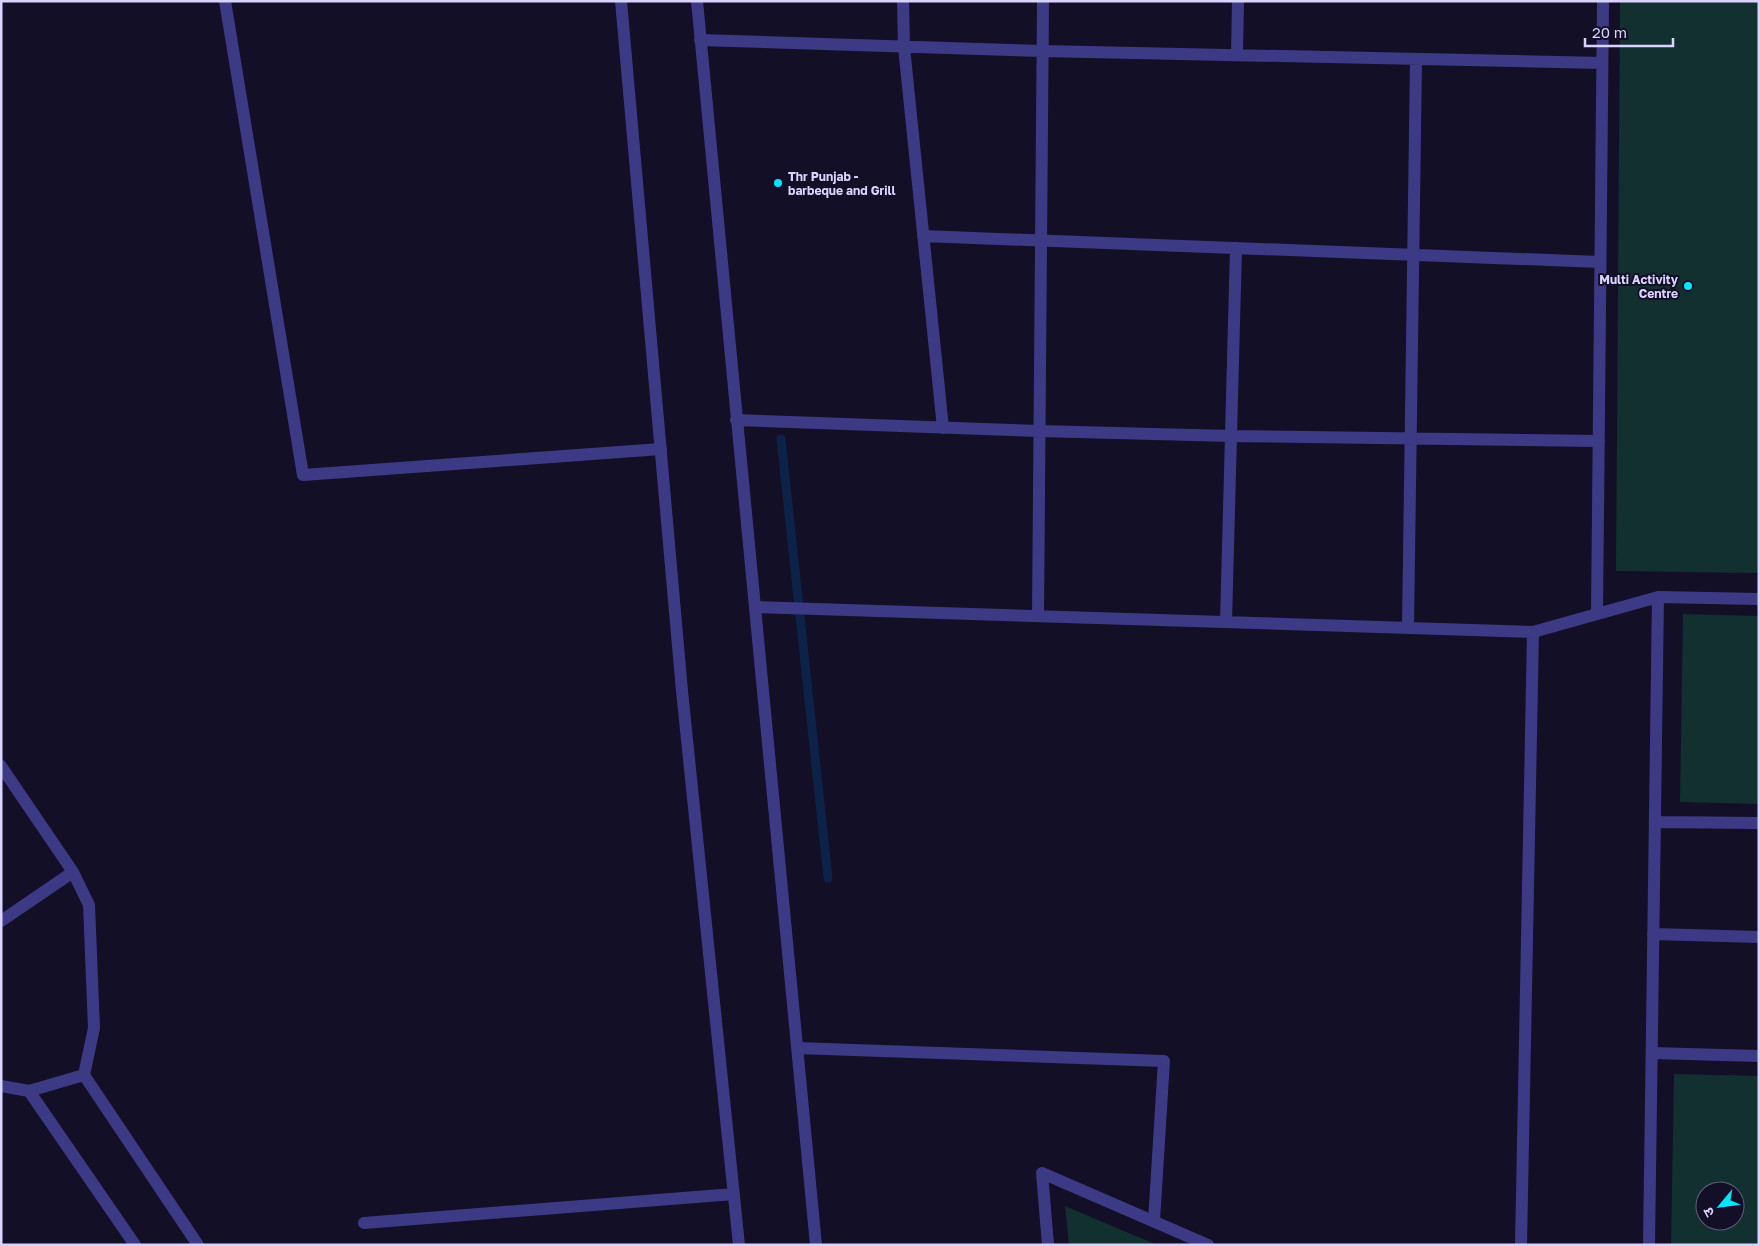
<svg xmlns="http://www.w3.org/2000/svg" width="1760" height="1246" font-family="'Golos Text','Noto Sans Devanagari',sans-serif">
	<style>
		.green { fill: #12302f; fill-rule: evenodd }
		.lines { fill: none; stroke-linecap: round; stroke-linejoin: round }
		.stream { stroke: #0c2248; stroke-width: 9 }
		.minor { stroke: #3d3a85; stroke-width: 12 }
		.poi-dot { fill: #00e5ff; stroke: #130f26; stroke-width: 2 }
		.labels { text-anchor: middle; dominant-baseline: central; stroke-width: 4; stroke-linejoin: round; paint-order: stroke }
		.poi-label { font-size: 12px; font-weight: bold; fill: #d9d4ff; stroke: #130f26; text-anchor: start }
	</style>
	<rect width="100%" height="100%" fill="#130f26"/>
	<!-- green -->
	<path class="green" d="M1620 1H1759V573L1616 571Z
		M1683 614 1759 616V804L1680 802Z
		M1674 1074 1759 1076V1245H1671ZM1705 1191H1735V1221H1705Z
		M1065 1206 1157 1245H1069Z"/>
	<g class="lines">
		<!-- stream -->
		<path class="stream" d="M781 439 828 878"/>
		<!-- minor -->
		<path class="minor" d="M225 1 303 475 661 449
			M621 1 682 691 739 1245
			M697 1 816 1245
			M903 1 904 47 943 428
			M700 40 1043 51 1602 63
			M1237 55 1238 1
			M923 236 1600 262
			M736 420 1039 431 1231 436 1599 441
			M755 607 1533 632 1658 597 1759 599
			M1597 614 1603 1
			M1038 616 1043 1
			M1226 622 1236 248
			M1408 628 1416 59
			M1 766 73 872
			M1655 822 1759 823
			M1 921 73 872 89 905 94 1028 84 1075 29 1091 1 1086
			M1653 934 1759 937
			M797 1048 1164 1061 1154 1221
			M1652 1053 1759 1056
			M84 1075 198 1245
			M29 1091 135 1245
			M364 1223 734 1194
			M1048 1245 1042 1173 1208 1245
			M1521 1245 1533 632
			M1649 1245 1658 597"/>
	</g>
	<!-- markers -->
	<g class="poi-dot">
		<circle cx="778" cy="183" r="5"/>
		<circle cx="1688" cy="286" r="5"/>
	</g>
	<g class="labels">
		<!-- poi labels -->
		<g class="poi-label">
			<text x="788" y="176">Thr Punjab -<tspan x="788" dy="14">barbeque and Grill</tspan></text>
			<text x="1678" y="279" text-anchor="end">Multi Activity<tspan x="1678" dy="14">Centre</tspan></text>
		</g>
	</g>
	<!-- border -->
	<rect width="1760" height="1246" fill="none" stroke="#d9d4ff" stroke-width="5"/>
	<!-- north arrow -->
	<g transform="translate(1720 1206) rotate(241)"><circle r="24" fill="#130f26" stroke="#625e7d"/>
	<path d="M0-4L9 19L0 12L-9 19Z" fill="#00e5ff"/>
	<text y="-8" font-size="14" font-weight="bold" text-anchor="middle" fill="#d9d4ff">उ</text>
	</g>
	<!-- scale -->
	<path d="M1585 38v8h88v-8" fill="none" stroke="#d9d4ff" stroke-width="2.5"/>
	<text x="1592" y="38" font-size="15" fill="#d9d4ff" stroke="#130f26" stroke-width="4" paint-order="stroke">20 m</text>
</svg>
